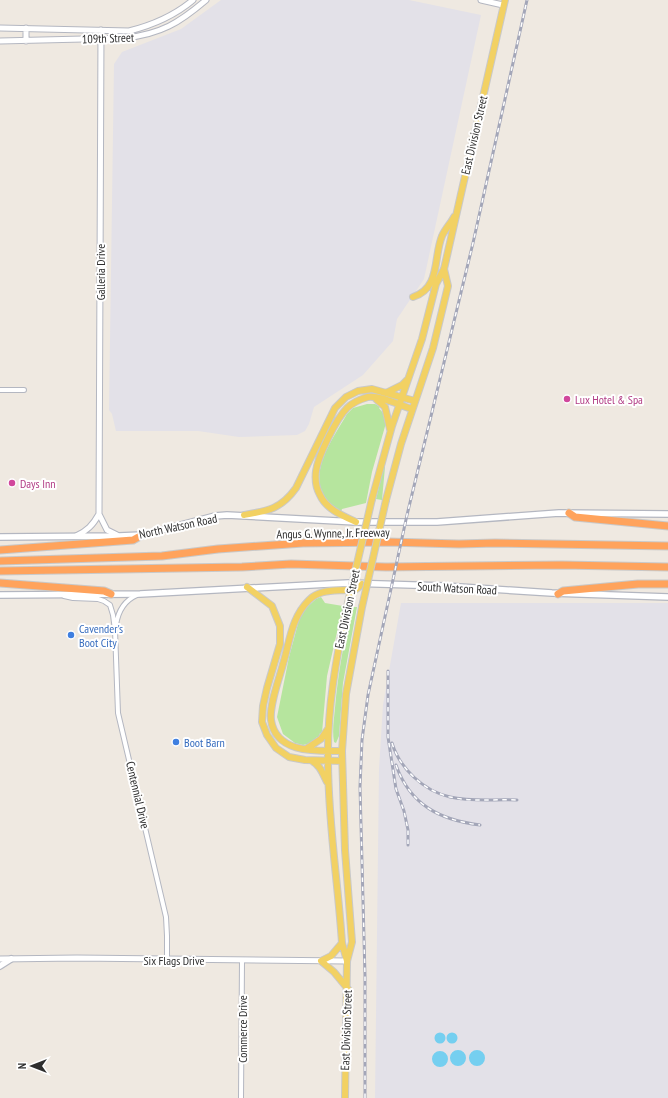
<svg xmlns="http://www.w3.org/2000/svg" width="668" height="1098" font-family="'PT Sans Narrow',sans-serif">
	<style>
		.industrial { fill: #e3e1e8 }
		.green { fill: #b6e59e }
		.water { fill: #75cff0 }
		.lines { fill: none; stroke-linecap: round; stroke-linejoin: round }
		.minor-casing { stroke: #b4b7c1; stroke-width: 6 }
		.tertiary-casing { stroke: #b4b7c1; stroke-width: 7 }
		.secondary-casing { stroke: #b4b7c1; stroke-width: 8 }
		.primary-casing { stroke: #c9c9c9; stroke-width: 8 }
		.motorway-casing { stroke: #c9c9c9; stroke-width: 9 }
		.minor { stroke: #fff; stroke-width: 4 }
		.tertiary { stroke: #fff; stroke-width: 5 }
		.secondary { stroke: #fff; stroke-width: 5.5 }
		.primary { stroke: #f2d163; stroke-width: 6 }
		.motorway { stroke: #ffa35c; stroke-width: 7 }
		.rail-casing { stroke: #a3a6b8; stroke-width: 3 }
		.rail { stroke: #fff; stroke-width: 1.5; stroke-dasharray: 4.5; stroke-linecap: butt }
		.primary-bridge-casing { stroke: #c9c9c9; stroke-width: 8; stroke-linecap: butt }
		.primary-bridge { stroke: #f2d163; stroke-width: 6 }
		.hotel-dot { fill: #d1479c; stroke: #fff; stroke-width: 1.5 }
		.shop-dot { fill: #3f7fe0; stroke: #fff; stroke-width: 1.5 }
		.labels { text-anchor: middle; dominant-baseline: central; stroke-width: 4; stroke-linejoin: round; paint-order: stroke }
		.street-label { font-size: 12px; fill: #2e2e2e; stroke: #fff }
		.hotel-label { font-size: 12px; fill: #b23c85; stroke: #fff; text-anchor: start }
		.shop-label { font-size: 12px; fill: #366cbe; stroke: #fff; text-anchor: start }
	</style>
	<rect width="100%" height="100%" fill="#efe9e1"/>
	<!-- industrial -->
	<path class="industrial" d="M221 0H409L481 15 424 279 397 319 393 341 363 375 314 407 309 424 305 431 297 435 239 437 198 431H116L112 414 109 410 114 64 122 52 181 29Z
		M401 603H668V1098H375L379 769 383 705Z"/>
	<!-- green -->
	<path class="green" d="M367 404H375L380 407 379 408C381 410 385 416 386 418 386 420 385 421 386 423L372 472 366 503 342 509 341 512C298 486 329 445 347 414L353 408Z
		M384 467H385L382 500 376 499Z
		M321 597 325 603 343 606 327 676 322 733H320L319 737H317L312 743 303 745 295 743 283 734 277 717 289 657 299 620 305 609 316 599Z
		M352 607H357L343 683 339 736 336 743 334 742C332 731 334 719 335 708 338 674 344 640 352 607Z"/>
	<!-- water -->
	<path class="water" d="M446.5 1038a5.5 5.5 0 1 1 11 0a5.5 5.5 0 1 1-11 0Z
		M434.5 1038a5.5 5.5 0 1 1 11 0a5.5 5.5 0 1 1-11 0Z
		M450 1058a8 8 0 1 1 16 0a8 8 0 1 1-16 0Z
		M469 1058a8 8 0 1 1 16 0a8 8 0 1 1-16 0Z
		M432 1059a8 8 0 1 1 16 0a8 8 0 1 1-16 0Z"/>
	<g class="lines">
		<defs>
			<path id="minor" d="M0 390H24
				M64 596 73 598 98 599 104 601 110 605 113 615 115 630 118 713 166 917 167 936V960
				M116 625C118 612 123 601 137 595
				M241 1098 242 960"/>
			<path id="tertiary" d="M481 0 503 5
				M0 28 129 31C153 25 174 16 193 0
				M26 28V41
				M101 30 99 514 107 530 117 535
				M0 41 125 38C161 34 179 23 206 0
				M76 536C87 531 93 525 99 514
				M0 959 77 958 347 961"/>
			<path id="secondary" d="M0 537 119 536 142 535 215 516 227 515 356 522H437L559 513 668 514
				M0 595 140 594 348 583 445 586 552 593 668 597
				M0 966 11 959"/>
			<path id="primary" d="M413 297C441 288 433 258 442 236 445 229 451 223 454 217
				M386 393 402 385 408 379
				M376 399 385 407 390 429
				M372 499 392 426 422 339 436 284 444 269 505 0
				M386 500 401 444 433 348 448 286 444 269
				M244 515C268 511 281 509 296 488L335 408 346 397 358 391 372 389 415 401
				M356 522C343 516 326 509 320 495 316 488 315 479 316 471 318 456 336 419 347 408 352 403 361 399 368 397 379 395 401 406 412 409
				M247 587 272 606 280 626V644L267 688 263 706 262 722 267 735 276 748 289 757 305 760 342 761
				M347 607C336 658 327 709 328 761 328 822 338 882 342 943L347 961
				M306 749 321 739 328 729
				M342 751C317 751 276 754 271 720 269 705 279 680 283 664 290 641 291 618 309 600 319 590 332 591 346 590 348 590 352 590 355 590 357 589 360 586 362 584
				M312 761C320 765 323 774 327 782
				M342 943 331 956 321 961 334 972 348 989
				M345 1098 347 961 352 942 345 850 342 751 346 694 362 607"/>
			<path id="motorway" d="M569 513 575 517 668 526
				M0 550 133 540 142 535
				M0 561 162 556 218 549 303 543 388 542 459 544 495 543 668 546
				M0 571 242 567 291 564 386 567 562 565 668 567
				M0 583 104 591 111 594
				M558 594 563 591 638 584H668"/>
		</defs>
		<!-- minor casing -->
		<use href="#minor" class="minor-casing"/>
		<!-- tertiary casing -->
		<use href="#tertiary" class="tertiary-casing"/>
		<!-- secondary casing -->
		<use href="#secondary" class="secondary-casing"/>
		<!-- primary casing -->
		<use href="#primary" class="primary-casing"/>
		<!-- motorway casing -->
		<use href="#motorway" class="motorway-casing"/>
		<!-- minor -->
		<use href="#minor" class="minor"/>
		<!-- tertiary -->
		<use href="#tertiary" class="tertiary"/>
		<!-- secondary -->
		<use href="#secondary" class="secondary"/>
		<!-- primary -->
		<use href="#primary" class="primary"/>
		<!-- motorway -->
		<use href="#motorway" class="motorway"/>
		<defs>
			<path id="rail" d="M388 671V737L396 789 404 811 408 830V845
				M392 743C400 769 424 791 450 797 472 802 495 799 517 800
				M396 765C410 805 440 820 480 825
				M365 1098V976L360 787 362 740 368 695 407 515 473 243 527 0"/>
		</defs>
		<!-- rail casing -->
		<use href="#rail" class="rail-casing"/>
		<!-- rail -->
		<use href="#rail" class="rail"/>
		<defs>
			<path id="primary-bridge" d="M347 607 372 499
				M362 607 386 500"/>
		</defs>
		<!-- primary-bridge casing -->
		<use href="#primary-bridge" class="primary-bridge-casing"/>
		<!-- primary-bridge -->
		<use href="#primary-bridge" class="primary-bridge"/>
	</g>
	<!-- markers -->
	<g class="hotel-dot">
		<circle cx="567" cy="399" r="4"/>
		<circle cx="12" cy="483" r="4"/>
	</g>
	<g class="shop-dot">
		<circle cx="71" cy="635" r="4"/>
		<circle cx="176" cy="742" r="4"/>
	</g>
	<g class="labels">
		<!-- street labels -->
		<g class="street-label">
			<text transform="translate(108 38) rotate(-2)">109th Street</text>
			<text transform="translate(474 135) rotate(-77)">East Division Street</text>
			<text transform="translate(100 272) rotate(-90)">Galleria Drive</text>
			<text transform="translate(178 526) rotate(-12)">North Watson Road</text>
			<text transform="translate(333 533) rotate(-1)">Angus G. Wynne, Jr. Freeway</text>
			<text transform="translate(457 588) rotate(3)">South Watson Road</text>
			<text transform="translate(347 609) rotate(-78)">East Division Street</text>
			<text transform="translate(138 795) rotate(77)">Centennial Drive</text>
			<text x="174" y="960">Six Flags Drive</text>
			<text transform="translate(242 1029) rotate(-90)">Commerce Drive</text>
			<text transform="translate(346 1030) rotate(-88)">East Division Street</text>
		</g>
		<!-- hotel labels -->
		<g class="hotel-label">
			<text x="575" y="399">Lux Hotel &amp; Spa</text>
			<text x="20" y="483">Days Inn</text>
		</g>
		<!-- shop labels -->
		<g class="shop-label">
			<text x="79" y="628">Cavender's<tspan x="79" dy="14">Boot City</tspan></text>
			<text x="184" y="742">Boot Barn</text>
		</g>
	</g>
	<!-- north arrow -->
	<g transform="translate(32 1066) rotate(270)" stroke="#ffffff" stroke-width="3" paint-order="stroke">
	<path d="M0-3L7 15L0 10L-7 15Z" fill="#2e2e2e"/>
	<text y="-6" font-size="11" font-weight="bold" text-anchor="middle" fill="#2e2e2e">N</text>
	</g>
</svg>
